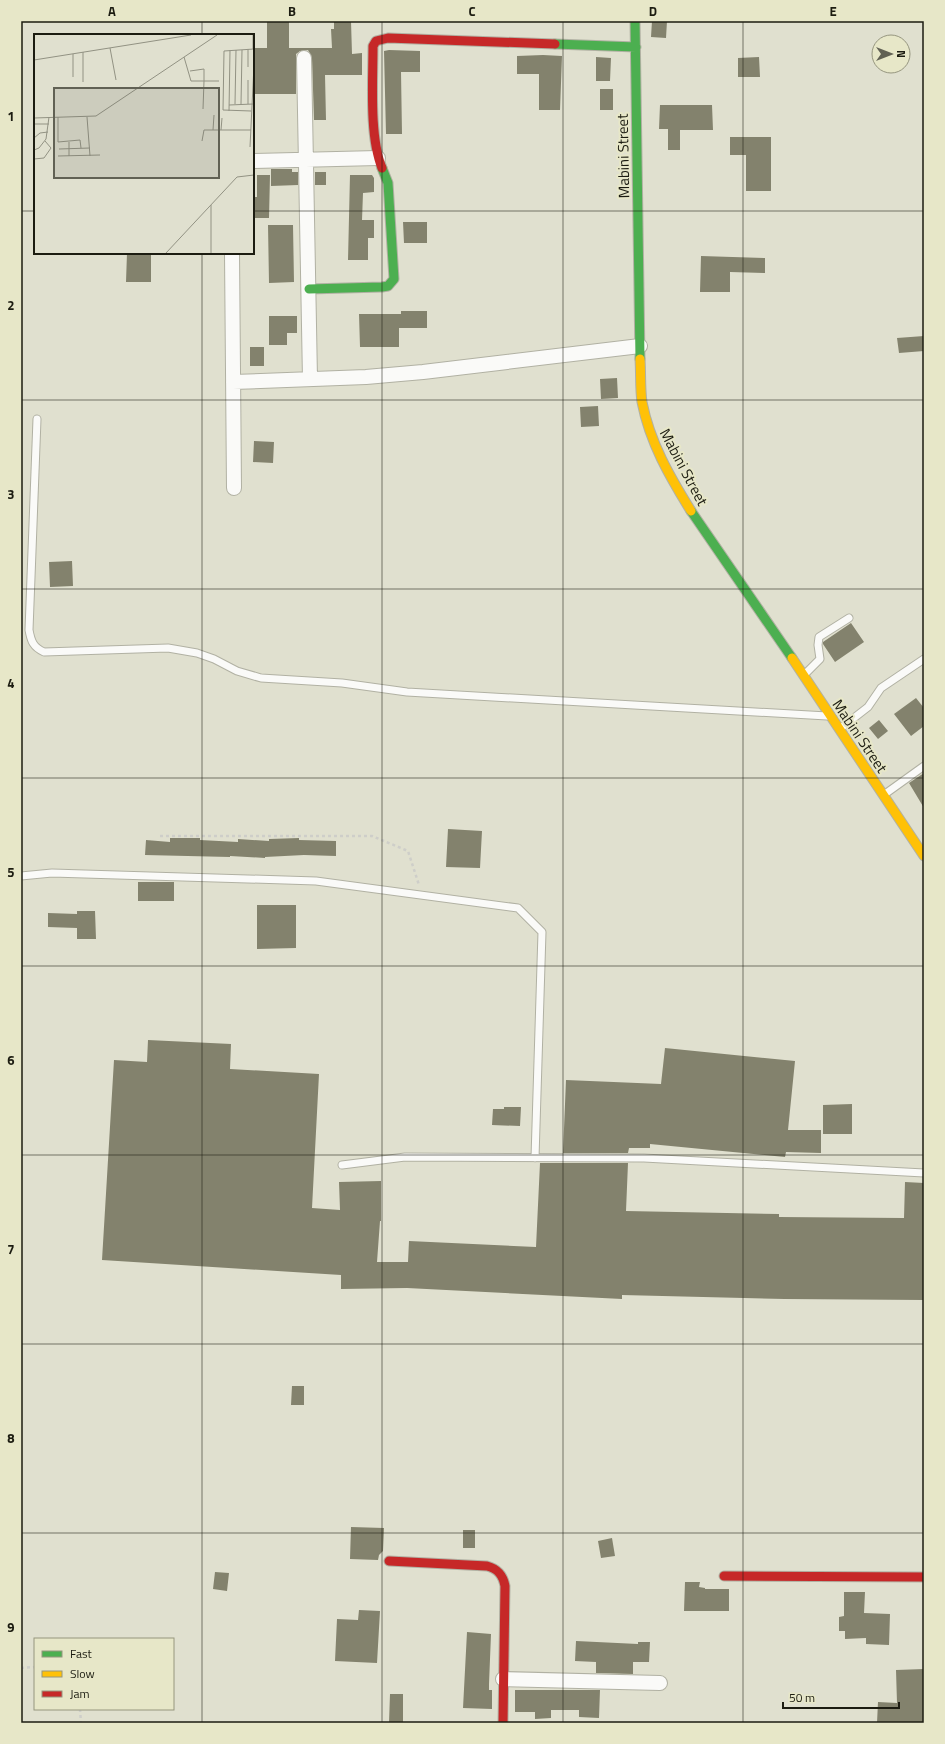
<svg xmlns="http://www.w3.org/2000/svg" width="945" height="1744" font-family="'Titillium Web',sans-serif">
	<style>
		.building { fill: #83826d }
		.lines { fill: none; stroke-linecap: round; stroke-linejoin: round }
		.lane-casing { stroke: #b1b1a3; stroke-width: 9 }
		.street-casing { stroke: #b1b1a3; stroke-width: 16 }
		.fast-casing { stroke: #b1b1a3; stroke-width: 11 }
		.slow-casing { stroke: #b1b1a3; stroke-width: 11 }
		.jam-casing { stroke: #b1b1a3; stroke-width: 11 }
		.path { stroke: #cecec9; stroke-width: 2.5; stroke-dasharray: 3 3; stroke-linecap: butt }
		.lane { stroke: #fafaf8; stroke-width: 7 }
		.street { stroke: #fafaf8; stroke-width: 14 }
		.fast { stroke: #4caf50; stroke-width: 9 }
		.slow { stroke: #ffc107; stroke-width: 9 }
		.jam { stroke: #c62828; stroke-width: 9 }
		.grid { fill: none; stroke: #1c1c11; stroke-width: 1; stroke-opacity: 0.55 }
		.labels { text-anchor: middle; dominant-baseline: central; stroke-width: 4; stroke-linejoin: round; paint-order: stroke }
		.street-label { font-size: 15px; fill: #1c1c11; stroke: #e7e7c8 }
		.inset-road { fill: none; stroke: #929283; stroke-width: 1 }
		.view { fill: #616154; fill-opacity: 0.15; stroke: #616154; stroke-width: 2 }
		.inset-edge { fill: none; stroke: #1c1c11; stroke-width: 2 }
		.neatline { fill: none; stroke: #1c1c11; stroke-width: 1.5 }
		.grid-label { font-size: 13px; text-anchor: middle; font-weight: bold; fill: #1c1c11 }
	</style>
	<rect width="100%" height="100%" fill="#e0e0cf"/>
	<!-- building -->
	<path class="building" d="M334 21H351L352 54 362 53V75H325L326 120H314L312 58 308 50 300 51 296 54V94H253V48H267V22H289V48H332L331 29H334Z
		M652 21H667L666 38 651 37Z
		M389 50 420 51V72H401L402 134H386L384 51Z
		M543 55 562 56 560 110H539V74H517V56Z
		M596 57 611 58 610 81H596Z
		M759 57 760 77H738V58Z
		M600 89H613V110H600Z
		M660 105H712L713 130H680V150H668V129H659Z
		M730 137H771V191H746V155H730Z
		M271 169H292V172H298V185L271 186Z
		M315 172H326V185H315Z
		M257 175H270L269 218H253V197H257Z
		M350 175H372L374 178V192L363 193 362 220H374V238H368V260H348Z
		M403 222H427V243H404Z
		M268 225H293L294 282 269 283Z
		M127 253H151V282H126Z
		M701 256 765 258V273L730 272V292H700Z
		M401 311H427V328H399V347H360L359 314H401Z
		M269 316H297V333H287V345H269Z
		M924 336V351L899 353 897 338Z
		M250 347H264V366H250Z
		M617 378 618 398 601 399 600 379Z
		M598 406 599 426 581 427 580 407Z
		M254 441 274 442 273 463 253 462Z
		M72 561 73 586 50 587 49 562Z
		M851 623 864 642 835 662 823 644V642Z
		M916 698 924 708V726L911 736 894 714Z
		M879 720 888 731 878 739 869 728Z
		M924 773V808L909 783Z
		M448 829 482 831 480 868 446 867Z
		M170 838H200V840L238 842V839L269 841V839L299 838V840L336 841V856L304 855 265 857V858L230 856V857L145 855 146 840 170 842Z
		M138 882H174V901H138Z
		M257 905H296V948L257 949Z
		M77 911H95L96 939H77V928L48 927V913L77 914Z
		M148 1040 231 1044 230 1069 319 1074 312 1208 340 1210 339 1182 381 1181V1221H380L377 1262H408L409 1241 536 1247 540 1163H628L626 1211 779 1214V1217L904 1218 905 1182 924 1183V1300L785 1299 622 1295V1299L407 1288 341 1289V1275L102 1260 114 1060 147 1062Z
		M665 1048 795 1061 788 1130H821V1153L786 1152 785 1157 650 1144V1148H629L628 1153H563L566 1080 661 1084Z
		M852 1104V1134H823V1105Z
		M504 1107H521L520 1126 492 1125 493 1109H504Z
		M292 1386H304V1405H291Z
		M351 1527 384 1528 383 1551 379 1555 378 1560 350 1559Z
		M463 1530H475V1548H463Z
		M612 1538 615 1556 601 1558 598 1541Z
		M215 1572 229 1573 227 1591 213 1589Z
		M685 1582H700L699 1587 705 1588V1589H729V1611H684Z
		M844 1592H865L864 1613 890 1614 889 1645 866 1644V1638L845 1639V1631H839V1617L844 1616Z
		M359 1610 380 1611 377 1663 335 1661 337 1619 358 1620Z
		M467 1632 491 1634 489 1684V1690H492V1709L463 1708Z
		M576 1641 638 1644V1642H650L649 1662H633V1674L596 1673V1662L575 1661Z
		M924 1669 923 1723H877L878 1702 897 1703 896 1670Z
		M515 1690H600L599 1718 579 1717V1710H551V1718L535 1719V1712H515Z
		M390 1694H403V1723H389Z"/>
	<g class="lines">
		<defs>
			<path id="lane" d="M37 419 29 630C31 641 33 647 44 652L168 648 197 653 214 659 237 671 261 678 342 683 407 692 827 716
				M805 674 820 659 818 645 819 637 849 618
				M841 728 868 707 881 688 924 659
				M885 794 924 766
				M21 876 52 873 316 881 518 908 542 932 535 1158
				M342 1165 405 1157 644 1158 924 1173"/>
			<path id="street" d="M304 58 310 379
				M253 161 378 158
				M232 253 234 488
				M233 382 366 377 423 372 640 346
				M503 1679 660 1683"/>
			<path id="fast" d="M635 21 640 359
				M555 44 636 47
				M309 289 382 287 388 286 394 279 388 183 382 168
				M691 511 792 658"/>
			<path id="slow" d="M640 359C641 373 640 388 642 402 650 443 670 477 691 511
				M792 658 924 856"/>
			<path id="jam" d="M382 168C369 136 373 81 373 46L376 41 388 38 555 44
				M389 1561 487 1566C498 1569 503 1575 505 1586L503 1723
				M724 1576 924 1577"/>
		</defs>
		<!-- lane casing -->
		<use href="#lane" class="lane-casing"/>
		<!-- street casing -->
		<use href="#street" class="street-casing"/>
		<!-- fast casing -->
		<use href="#fast" class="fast-casing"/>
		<!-- slow casing -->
		<use href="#slow" class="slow-casing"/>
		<!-- jam casing -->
		<use href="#jam" class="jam-casing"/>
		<!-- path -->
		<path class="path" d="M160 836H372L408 851 419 885
			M21 1668 35 1667
			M80 1709 81 1723"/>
		<!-- lane -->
		<use href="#lane" class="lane"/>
		<!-- street -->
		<use href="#street" class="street"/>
		<!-- fast -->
		<use href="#fast" class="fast"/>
		<!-- slow -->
		<use href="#slow" class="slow"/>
		<!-- jam -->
		<use href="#jam" class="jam"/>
	</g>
	<!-- grid -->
	<path class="grid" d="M202 21V35M382 21V1723M563 21V1723M743 21V1723M21 211H35M253 211H924M202 253V1723M21 400H924M21 589H924M21 778H924M21 966H924M21 1155H924M21 1344H924M21 1533H924"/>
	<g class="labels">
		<!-- street labels -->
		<g class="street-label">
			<text transform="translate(623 156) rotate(-91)">Mabini Street</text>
			<text transform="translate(684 467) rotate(62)">Mabini Street</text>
			<text transform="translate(860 736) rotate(56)">Mabini Street</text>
		</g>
	</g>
	<!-- overview -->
	<g transform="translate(34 34)">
		<rect width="220" height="220" fill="#e0e0cf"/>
		<path class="inset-road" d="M76 14 82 46M214 15V33M219 15V1M150 23 157 47H185M0 26 157 1M156 37 170 35V47M39 43V20M49 48V18M201 70 202 16M207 70 208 16M214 70V46M195 71 219 70M169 75 170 47M195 77 196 16M217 77 189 76 190 17 220 15M24 83V108L46 106 47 114M53 83 56 122M0 84 62 82 183 1M0 90H15M179 96 180 81M187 96 188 84M0 104 6 99 14 98M168 107 170 96H217M35 108V122M216 113 220 31M25 115 56 114M0 116 5 114 12 105 15 83M24 122 66 121M0 125 10 124 17 114 11 107M132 219 203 143 220 141M177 219V171"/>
		<path class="view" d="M20 54H185V144H20Z"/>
		<rect width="220" height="220" class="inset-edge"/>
	</g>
	<!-- border -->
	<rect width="945" height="1744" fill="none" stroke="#e7e7c8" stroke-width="44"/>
	<!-- legend -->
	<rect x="34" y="1638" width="140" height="72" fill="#e7e7c8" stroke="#96967f"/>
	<rect x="42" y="1651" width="20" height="6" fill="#4caf50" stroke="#96967f"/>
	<text x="70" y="1658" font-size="12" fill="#1c1c11">Fast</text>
	<rect x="42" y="1671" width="20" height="6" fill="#ffc107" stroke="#96967f"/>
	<text x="70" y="1678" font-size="12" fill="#1c1c11">Slow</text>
	<rect x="42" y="1691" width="20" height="6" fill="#c62828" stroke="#96967f"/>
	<text x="70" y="1698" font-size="12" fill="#1c1c11">Jam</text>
	<!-- north arrow -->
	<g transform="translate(891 54) rotate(90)"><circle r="19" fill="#e7e7c8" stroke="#96967f"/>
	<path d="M0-3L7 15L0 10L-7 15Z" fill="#616154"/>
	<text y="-6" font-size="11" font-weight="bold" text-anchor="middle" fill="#1c1c11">N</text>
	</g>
	<!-- scale -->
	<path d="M783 1702v6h116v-6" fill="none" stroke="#1c1c11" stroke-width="2"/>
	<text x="789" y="1702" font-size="12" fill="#1c1c11" stroke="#e7e7c8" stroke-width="3" paint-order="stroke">50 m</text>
	<rect x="22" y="22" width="901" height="1700" class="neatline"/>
	<g class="grid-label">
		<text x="112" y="16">A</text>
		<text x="292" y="16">B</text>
		<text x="472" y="16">C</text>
		<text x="653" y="16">D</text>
		<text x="833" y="16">E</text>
		<text x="11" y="121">1</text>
		<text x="11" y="310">2</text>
		<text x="11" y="499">3</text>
		<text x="11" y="688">4</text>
		<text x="11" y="877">5</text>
		<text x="11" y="1065">6</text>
		<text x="11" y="1254">7</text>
		<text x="11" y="1443">8</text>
		<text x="11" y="1632">9</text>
	</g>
</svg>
